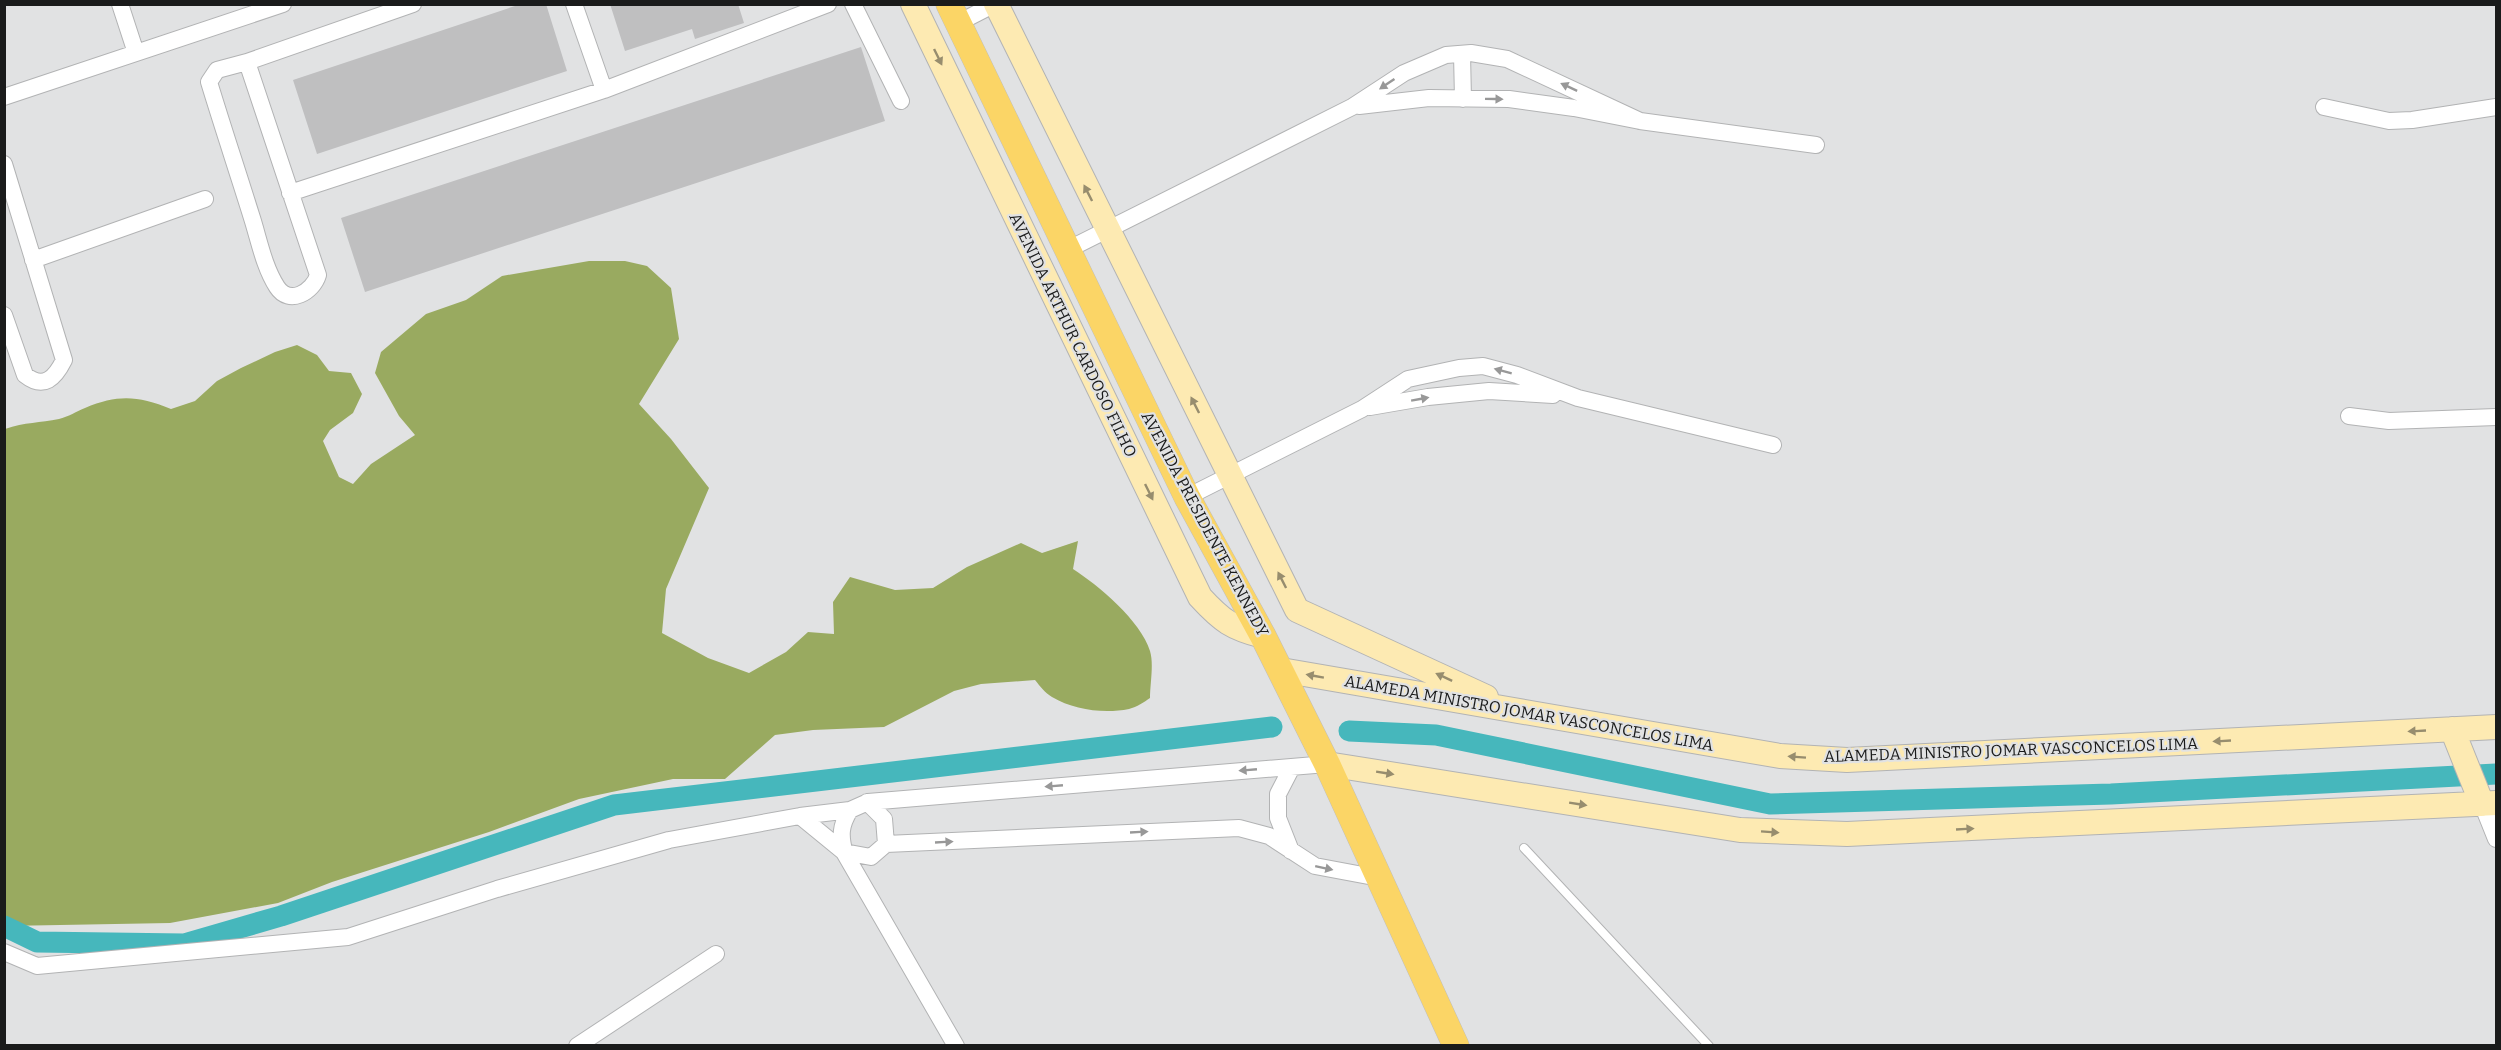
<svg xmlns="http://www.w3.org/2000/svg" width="2501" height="1050" font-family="Bitter,serif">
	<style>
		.forest { fill: #99aa60 }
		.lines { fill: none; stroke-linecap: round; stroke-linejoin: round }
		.canal { stroke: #46b7bc; stroke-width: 21 }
		.building { fill: #bfbfc0 }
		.lane-casing { stroke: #b2b3b4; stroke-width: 10 }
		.street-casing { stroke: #b2b3b4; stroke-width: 18 }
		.secondary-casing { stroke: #b2b3b4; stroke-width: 26 }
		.primary-casing { stroke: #bfbfbf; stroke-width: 27 }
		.lane { stroke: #fff; stroke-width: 8 }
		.street { stroke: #fff; stroke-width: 16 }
		.secondary { stroke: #fdeab2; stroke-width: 24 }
		.primary { stroke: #fbd566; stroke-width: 26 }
		.oneway { fill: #978d6e }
		.oneway2 { fill: #989898 }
		.labels { text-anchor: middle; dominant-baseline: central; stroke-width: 4.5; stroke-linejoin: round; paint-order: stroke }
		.street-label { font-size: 16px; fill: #1a1b1b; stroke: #e1e2e3 }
	</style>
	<rect width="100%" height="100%" fill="#e1e2e3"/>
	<!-- forest -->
	<path class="forest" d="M589 261H625L647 266 671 288 679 339 639 404 671 439 709 488 666 589 662 633 708 658 749 673 786 652 808 632 834 634 833 602 850 577 895 590 933 588 967 567 1021 543 1042 553 1078 541 1073 569C1098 585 1141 621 1150 651 1154 664 1150 684 1150 698 1144 702 1137 707 1129 709 1104 714 1074 710 1052 697 1045 693 1040 686 1035 680L981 684 954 691 884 727 813 730 775 735 725 779H673L579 799 489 832 332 882 278 903 170 923 5 926V429C25 422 40 423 59 419 68 417 77 411 85 408 119 394 138 396 171 409L195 401 217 381 241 368 275 352 297 345 317 355 329 371 351 373 362 394 353 413 330 430 323 441 339 477 353 484 371 464 415 435 399 416 375 373 381 352 426 314 466 300 502 276Z"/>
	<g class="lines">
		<!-- canal -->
		<path class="canal" d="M1349 731 1436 735 1770 804 2111 794 2496 774
			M4 926 37 942 184 944 281 916 614 805 1272 727"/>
	</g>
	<!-- building -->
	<path class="building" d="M521 4H546L567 71 317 154 293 80Z
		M610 4H738L744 23 695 39 692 29 625 51Z
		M861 47 885 121 365 292 341 218Z"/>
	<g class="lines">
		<defs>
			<path id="lane" d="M1524 848 1709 1046"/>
			<path id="street" d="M120 4 136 53
				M574 4 604 90
				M853 4 901 101
				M958 23 995 4
				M1462 54 1463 99
				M247 62 217 70 209 82C223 128 238 173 252 218 259 240 264 267 277 287 289 306 313 292 318 275L247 62 413 4
				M4 97 283 4
				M1359 106 1429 98 1509 99 1574 108 1640 121 1816 145
				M2324 107 2389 121 2412 120 2496 107
				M4 164 64 360C55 378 44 390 25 375L4 315
				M290 193 604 90 828 4
				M1067 250 1352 107 1404 73 1446 55 1471 53 1507 59 1640 121
				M33 260 205 199
				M1370 407 1428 397 1489 391 1553 395
				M2349 416 2389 421 2496 417
				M1187 497 1362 409 1408 379 1459 368 1483 366 1517 375 1578 398 1773 445
				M2482 804 2496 839
				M850 810C840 826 840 836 845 854L956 1046
				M800 816 844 852 871 857 886 844 884 819 867 802
				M886 844 1239 828 1269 836 1315 866 1379 878
				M1291 851 1278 818V794L1292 767
				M4 952 37 966 348 937 497 889 669 840 800 816 850 810 868 802 1327 764
				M577 1046 716 954"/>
			<path id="secondary" d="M913 4 1200 597C1222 621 1232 628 1263 636
				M996 4 1297 610 1486 697
				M1281 670 1780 756 1847 760 2496 727
				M2452 729 2482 804
				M1327 764 1740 830 1847 834 2496 803"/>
			<path id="primary" d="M949 4 1187 497 1263 636 1327 764 1456 1046"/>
		</defs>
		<!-- lane casing -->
		<use href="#lane" class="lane-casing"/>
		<!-- street casing -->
		<use href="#street" class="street-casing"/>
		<!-- secondary casing -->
		<use href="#secondary" class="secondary-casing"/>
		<!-- primary casing -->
		<use href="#primary" class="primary-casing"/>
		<!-- lane -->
		<use href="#lane" class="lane"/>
		<!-- street -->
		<use href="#street" class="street"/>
		<!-- secondary -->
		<use href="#secondary" class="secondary"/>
		<!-- primary -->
		<use href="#primary" class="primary"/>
	</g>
	<!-- one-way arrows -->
	<defs><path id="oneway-solid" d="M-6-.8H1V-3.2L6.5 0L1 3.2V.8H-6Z" transform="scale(1.5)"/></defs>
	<g class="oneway">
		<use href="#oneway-solid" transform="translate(938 57) rotate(64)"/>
		<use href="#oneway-solid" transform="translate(1088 193) rotate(-117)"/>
		<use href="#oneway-solid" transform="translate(1195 405) rotate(-117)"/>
		<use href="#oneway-solid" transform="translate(1149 492) rotate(64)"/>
		<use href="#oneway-solid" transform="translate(1282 580) rotate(-117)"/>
		<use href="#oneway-solid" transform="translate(1315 676) rotate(-170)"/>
		<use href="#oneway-solid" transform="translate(1444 677) rotate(-155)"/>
		<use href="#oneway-solid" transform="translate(2417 731) rotate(177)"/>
		<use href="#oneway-solid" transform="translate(2222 741) rotate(177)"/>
		<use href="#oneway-solid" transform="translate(1797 757) rotate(-176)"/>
		<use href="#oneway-solid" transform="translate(1385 773) rotate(9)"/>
		<use href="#oneway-solid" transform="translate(1578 804) rotate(9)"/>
		<use href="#oneway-solid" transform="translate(1965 829) rotate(-3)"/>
		<use href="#oneway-solid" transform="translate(1770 832) rotate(4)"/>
	</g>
	<g class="oneway2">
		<use href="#oneway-solid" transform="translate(1387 84) rotate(146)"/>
		<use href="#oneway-solid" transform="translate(1569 87) rotate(-155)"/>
		<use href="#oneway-solid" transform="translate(1494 99) rotate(1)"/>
		<use href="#oneway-solid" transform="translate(1503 371) rotate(-165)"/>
		<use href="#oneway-solid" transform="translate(1420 399) rotate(-10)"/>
		<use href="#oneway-solid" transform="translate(1248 770) rotate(175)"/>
		<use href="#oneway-solid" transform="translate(1054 786) rotate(175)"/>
		<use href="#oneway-solid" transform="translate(1139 832) rotate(-3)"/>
		<use href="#oneway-solid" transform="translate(944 842) rotate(-3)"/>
		<use href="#oneway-solid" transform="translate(1324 868) rotate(12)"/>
	</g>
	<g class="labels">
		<!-- street labels -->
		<g class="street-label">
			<text transform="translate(1073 335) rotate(64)">AVENIDA ARTHUR CARDOSO FILHO</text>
			<text transform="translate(1205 524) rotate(62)">AVENIDA PRESIDENTE KENNEDY</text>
			<text transform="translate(1529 713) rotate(10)">ALAMEDA MINISTRO JOMAR VASCONCELOS LIMA</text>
			<text transform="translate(2011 750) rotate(-2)">ALAMEDA MINISTRO JOMAR VASCONCELOS LIMA</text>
		</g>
	</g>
	<!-- border -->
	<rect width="2501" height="1050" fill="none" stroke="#1a1b1b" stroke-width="12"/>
</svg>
